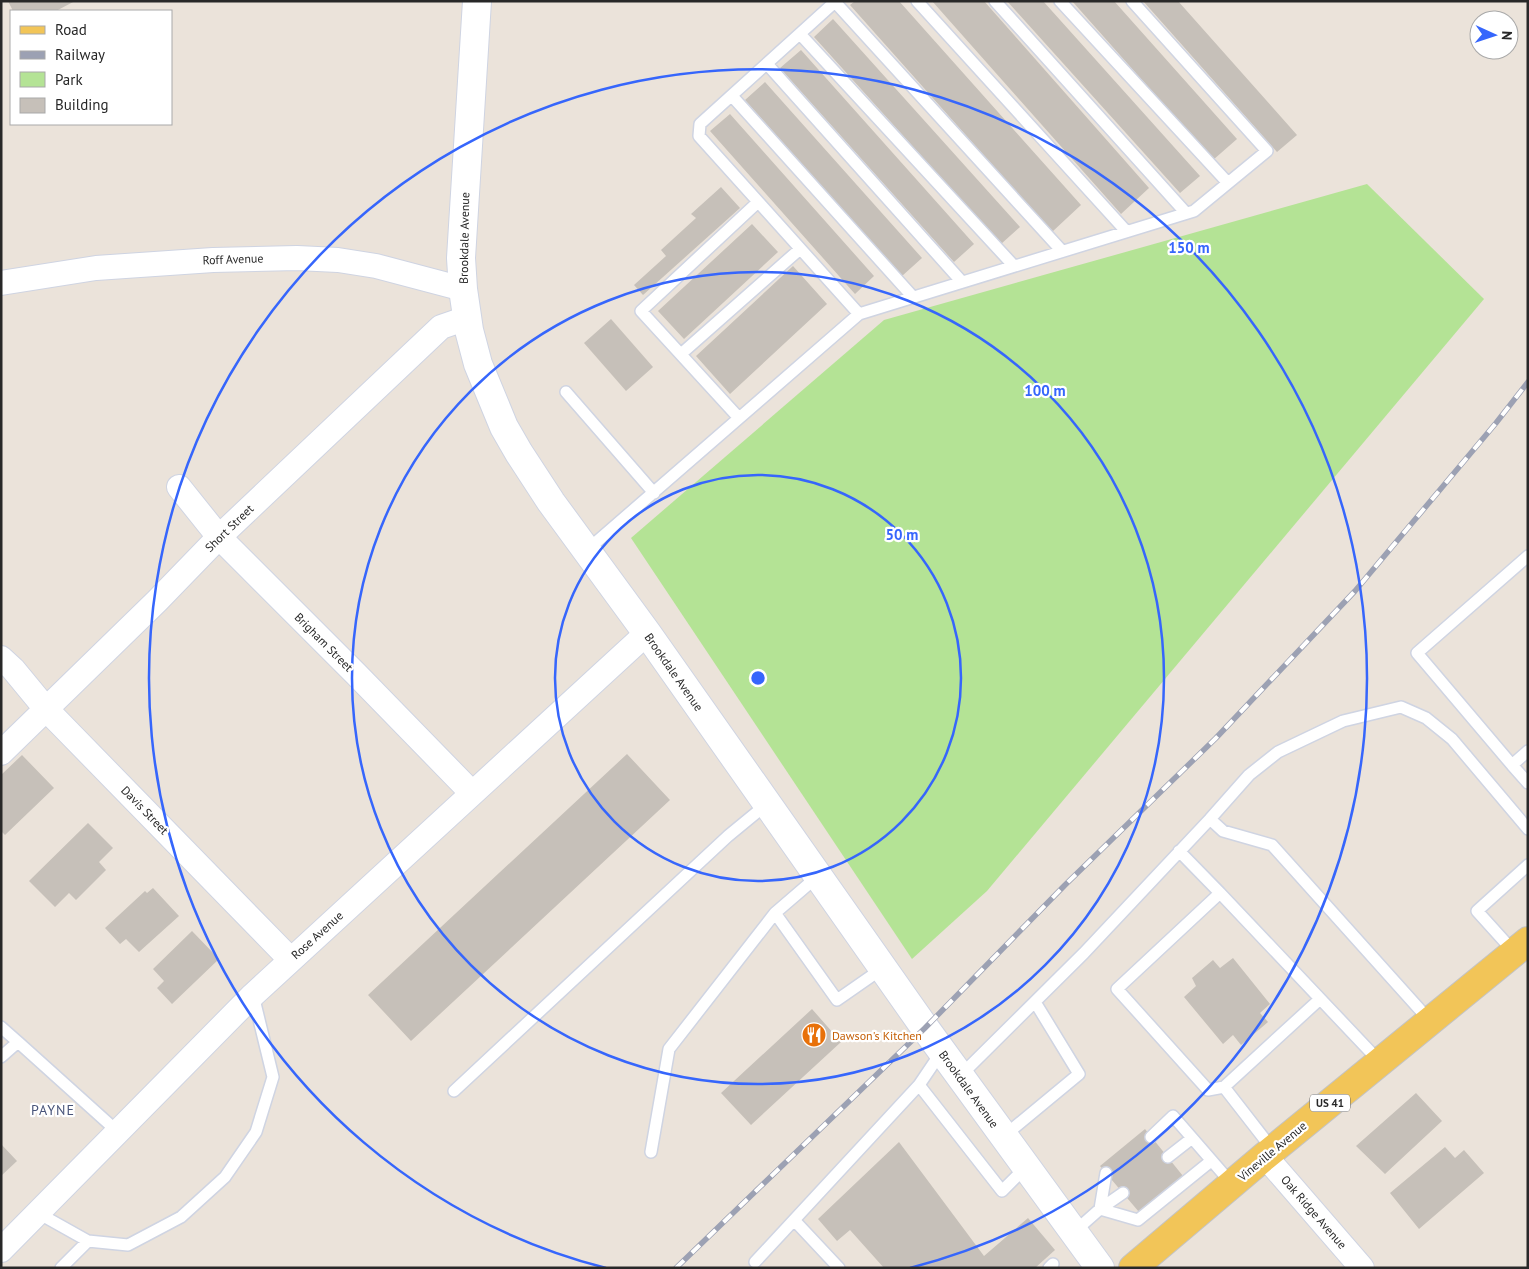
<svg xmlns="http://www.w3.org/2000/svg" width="1529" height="1269" font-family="'PT Sans',sans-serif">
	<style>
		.green { fill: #b4e395 }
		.building { fill: #c6c0b9 }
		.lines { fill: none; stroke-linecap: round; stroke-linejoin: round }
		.lane-casing { stroke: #cfd4e2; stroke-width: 14 }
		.street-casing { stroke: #cfd4e2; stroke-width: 26 }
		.secondary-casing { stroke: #cfd4e2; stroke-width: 30 }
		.primary-casing { stroke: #c3c3c3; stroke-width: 30 }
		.lane { stroke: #fff; stroke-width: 11 }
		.street { stroke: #fff; stroke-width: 24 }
		.secondary { stroke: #fff; stroke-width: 28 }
		.primary { stroke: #f2c558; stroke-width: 28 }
		.rail-casing { stroke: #9ca1b3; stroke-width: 5.5 }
		.rail { stroke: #fff; stroke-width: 4; stroke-dasharray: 11; stroke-linecap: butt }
		.ring { fill: none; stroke: #3666fc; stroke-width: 2.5 }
		.labels { text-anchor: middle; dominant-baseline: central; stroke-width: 4.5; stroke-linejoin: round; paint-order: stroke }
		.shield { fill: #fff; stroke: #686868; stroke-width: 1 }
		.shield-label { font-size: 11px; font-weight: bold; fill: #282828 }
		.street-label { font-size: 12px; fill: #282828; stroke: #fff }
		.food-label { font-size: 12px; fill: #c56008; stroke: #fff; text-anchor: start }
		.neighbourhood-label { font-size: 14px; letter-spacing: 1px; fill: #485479; stroke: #fff }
		.centre { fill: #3666fc; stroke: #fff; stroke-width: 2.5 }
		.ring-label { font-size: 15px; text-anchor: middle; font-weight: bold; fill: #3666fc; stroke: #fff; stroke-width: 4.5; stroke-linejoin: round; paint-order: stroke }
	</style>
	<rect width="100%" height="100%" fill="#ebe3da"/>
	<!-- green -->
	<path class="green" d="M1367 184 1484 299 987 891 912 959 631 538 884 320Z"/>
	<!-- building -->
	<path class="building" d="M8 1H75L56 11H13Z
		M855 1H899L1081 205 1052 232 850 5Z
		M932 1H984L1149 188 1121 214Z
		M1007 1H1043L1200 176 1180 193Z
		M1072 1H1114L1237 139 1213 160Z
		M1143 1H1178L1297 135 1277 152Z
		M833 19 1020 227 1001 244 814 37Z
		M801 50 974 244 954 262 780 68Z
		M765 82 922 258 902 276 745 100Z
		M730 114 874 276 855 294 710 131Z
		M721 187 740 208 643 295 634 285 666 256 661 250 696 218 691 214Z
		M752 224 778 252 684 339 658 311Z
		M793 266 827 304 730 394 696 356Z
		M611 319 653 367 626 391 584 343Z
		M627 754 670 800 411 1041 368 995Z
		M22 755 54 788 5 835 1 831V775Z
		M88 823 113 848 99 862 106 870 76 900 69 893 55 907 29 881Z
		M153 888 179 916 139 952 126 939 120 944 105 928 145 891 147 893Z
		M192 931 219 959 172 1004 157 988 164 981 153 969Z
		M1233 958 1270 1004 1260 1013 1268 1022 1241 1045 1233 1035 1223 1044 1184 997 1196 986 1192 978 1213 960 1220 968Z
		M812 1009 841 1042 751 1125 721 1093Z
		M1416 1093 1442 1121 1385 1174 1356 1146Z
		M1145 1129 1183 1176 1139 1212 1100 1166Z
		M899 1142 984 1256 1028 1218 1055 1250 1035 1268H884L850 1230 837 1241 818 1219Z
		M1 1144 17 1161 1 1176Z
		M1445 1147 1455 1158 1464 1150 1484 1173 1419 1229 1390 1193Z"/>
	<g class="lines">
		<defs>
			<path id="lane" d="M836 1 700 124 699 136 859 314
				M917 1 1126 231
				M995 1 1186 213
				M1060 1 1228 183
				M835 2 1062 251
				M800 34 1014 266
				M767 64 962 282
				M732 96 913 297
				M681 354 800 249
				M566 392 654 493
				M739 418 641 311 758 202
				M586 551 859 314 1194 211 1267 151 1132 1
				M1528 751 1512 765 1528 783
				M1512 765 1417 653 1528 556
				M1210 819 1223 831 1272 845 1430 1021
				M1179 851 1220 893
				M818 876 775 913 837 1000 883 968
				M1514 952 1477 911 1528 865
				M1 1027 18 1042 1 1057
				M18 1042 118 1132
				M942 1051 919 1085 1002 1191 1026 1167
				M960 1076 1084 953 1210 819 1249 775 1278 752 1343 721 1401 707 1426 718 1452 739 1528 829
				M1224 1087 1320 999
				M454 1091 728 836 767 804
				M1004 1136 1079 1074 1035 1002
				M1151 1137 1173 1116 1232 1184
				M1273 1150 1224 1087 1208 1090 1117 989 1220 893 1380 1062
				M651 1152 669 1049 775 913
				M1168 1157 1191 1139
				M1100 1209 1138 1220 1211 1161
				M1100 1209 1123 1193
				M38 1213 88 1241 128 1245 181 1217 225 1177 256 1132 273 1077 253 995
				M1074 1232 1100 1209 1106 1173
				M755 1262 794 1220
				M61 1268 88 1241
				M839 1268 794 1220 919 1085
				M1049 1268 1053 1264"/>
			<path id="street" d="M1 283 96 268 213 260 297 258 338 260 376 266 463 289
				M179 487 219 537 356 674 472 793
				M1 658 13 669 46 709 290 959
				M1 753 157 601 219 537 441 327 467 318
				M1265 1156 1362 1268
				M1 1250 253 995 647 633"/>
			<path id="secondary" d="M477 1 461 258 463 289 469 330 478 364 504 427 519 453 551 502 647 633 925 1028 1100 1268"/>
			<path id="primary" d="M1133 1268 1265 1156 1528 941"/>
		</defs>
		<!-- lane casing -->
		<use href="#lane" class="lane-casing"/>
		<!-- street casing -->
		<use href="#street" class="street-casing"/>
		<!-- secondary casing -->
		<use href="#secondary" class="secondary-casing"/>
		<!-- primary casing -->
		<use href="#primary" class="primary-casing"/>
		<!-- lane -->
		<use href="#lane" class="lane"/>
		<!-- street -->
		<use href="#street" class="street"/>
		<!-- secondary -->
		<use href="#secondary" class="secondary"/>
		<!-- primary -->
		<use href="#primary" class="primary"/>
		<defs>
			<path id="rail" d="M676 1268 925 1028 1065 885 1216 738 1355 591 1496 423 1528 382"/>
		</defs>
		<!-- rail casing -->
		<use href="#rail" class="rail-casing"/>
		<!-- rail -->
		<use href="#rail" class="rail"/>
	</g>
	<!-- distance rings -->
	<g class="ring">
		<circle cx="758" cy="678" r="203"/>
		<circle cx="758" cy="678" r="406"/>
		<path d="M606 1268A609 609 0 1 1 910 1268"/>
	</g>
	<!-- icons -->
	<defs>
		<symbol id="restaurant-disc" viewBox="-11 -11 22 22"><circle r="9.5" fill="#e8710a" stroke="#fff"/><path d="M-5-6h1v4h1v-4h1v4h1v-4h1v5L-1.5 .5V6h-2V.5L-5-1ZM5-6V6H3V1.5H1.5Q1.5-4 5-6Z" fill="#fff"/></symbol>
	</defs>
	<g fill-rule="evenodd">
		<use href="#restaurant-disc" x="800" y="1021" width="28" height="28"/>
	</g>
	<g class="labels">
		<!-- shield labels -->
		<rect class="shield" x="1310" y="1094.5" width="40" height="17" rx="4"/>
		<g class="shield-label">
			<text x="1330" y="1103">US 41</text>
		</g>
		<!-- street labels -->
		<g class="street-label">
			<text transform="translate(464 238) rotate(-89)">Brookdale Avenue</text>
			<text transform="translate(233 259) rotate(-2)">Roff Avenue</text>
			<text transform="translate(229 528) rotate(-44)">Short Street</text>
			<text transform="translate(324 642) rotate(45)">Brigham Street</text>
			<text transform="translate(674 672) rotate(55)">Brookdale Avenue</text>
			<text transform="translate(145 810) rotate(46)">Davis Street</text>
			<text transform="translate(317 935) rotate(-42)">Rose Avenue</text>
			<text transform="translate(969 1089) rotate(54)">Brookdale Avenue</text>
			<text transform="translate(1272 1151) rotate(-40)">Vineville Avenue</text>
			<text transform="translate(1314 1212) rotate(49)">Oak Ridge Avenue</text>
		</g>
		<!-- food labels -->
		<g class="food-label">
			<text x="832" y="1035">Dawson's Kitchen</text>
		</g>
		<!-- neighbourhood labels -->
		<g class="neighbourhood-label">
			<text x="53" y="1110">PAYNE</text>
		</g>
	</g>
	<circle cx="758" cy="678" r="8" class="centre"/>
	<g class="ring-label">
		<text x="1189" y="253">150 m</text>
		<text x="1045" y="396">100 m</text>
		<text x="902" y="540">50 m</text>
	</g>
	<!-- border -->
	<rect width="1529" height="1269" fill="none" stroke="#282828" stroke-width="5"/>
	<!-- legend -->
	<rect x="10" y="10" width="162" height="115" fill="#ffffff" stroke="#a9a9a9"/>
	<rect x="20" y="26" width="25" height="8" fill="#f2c558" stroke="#a9a9a9"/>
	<text x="55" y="35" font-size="15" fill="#282828">Road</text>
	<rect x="20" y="51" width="25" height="8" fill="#9ca1b3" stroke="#a9a9a9"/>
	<text x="55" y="60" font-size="15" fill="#282828">Railway</text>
	<rect x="20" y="72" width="25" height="15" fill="#b4e395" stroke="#a9a9a9"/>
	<text x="55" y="85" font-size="15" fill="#282828">Park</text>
	<rect x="20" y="98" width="25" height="15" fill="#c6c0b9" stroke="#a9a9a9"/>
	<text x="55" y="110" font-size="15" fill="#282828">Building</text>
	<!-- north arrow -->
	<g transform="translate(1494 35) rotate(93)"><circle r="24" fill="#ffffff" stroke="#a9a9a9"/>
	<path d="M0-4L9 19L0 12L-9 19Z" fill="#3666fc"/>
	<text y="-8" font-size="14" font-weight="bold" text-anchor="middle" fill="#282828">N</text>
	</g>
</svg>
